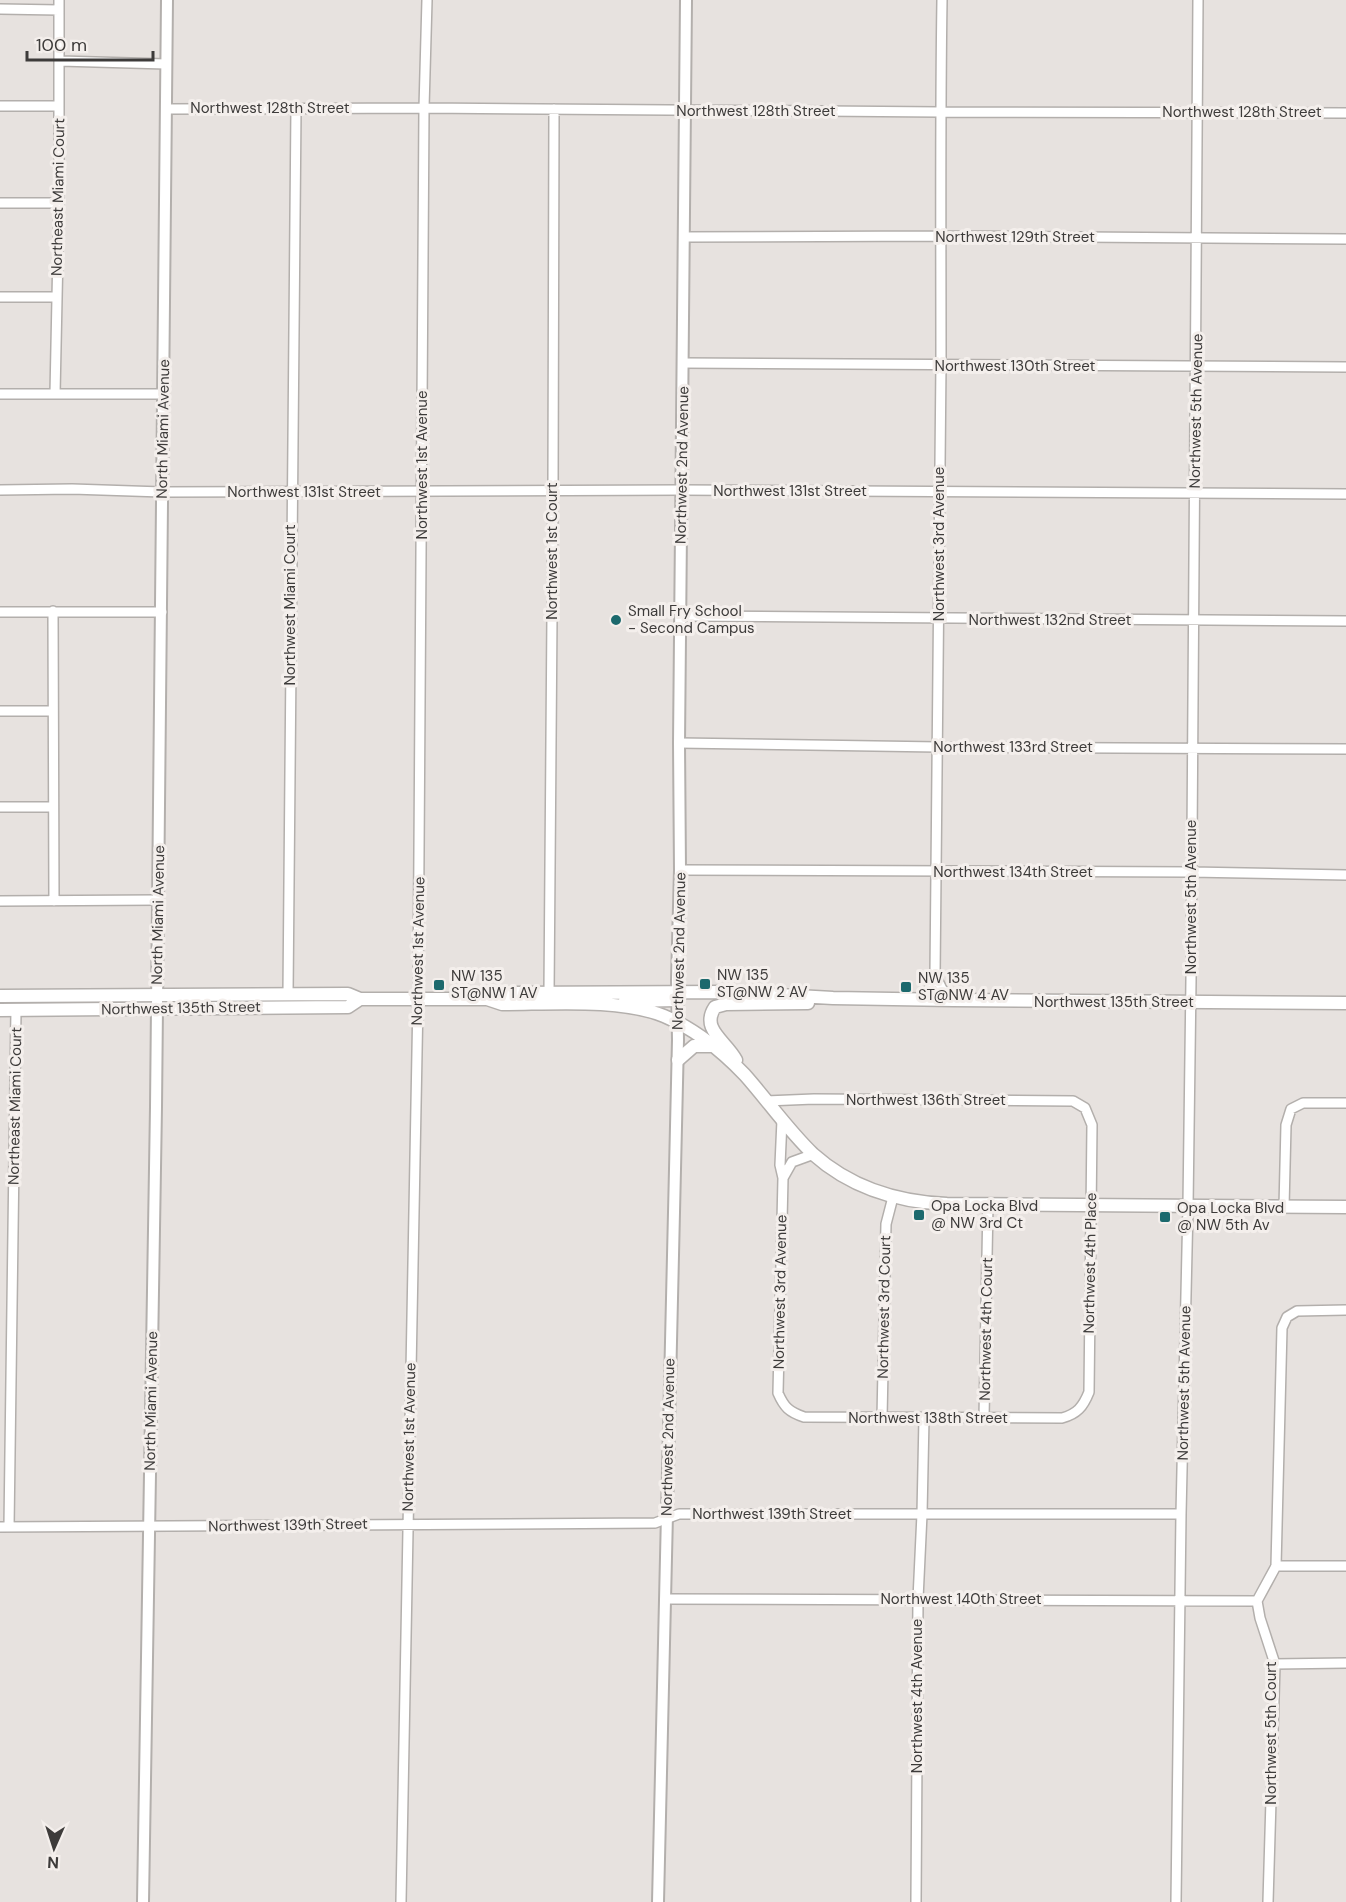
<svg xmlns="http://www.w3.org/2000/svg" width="1346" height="1902" font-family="'DM Sans',sans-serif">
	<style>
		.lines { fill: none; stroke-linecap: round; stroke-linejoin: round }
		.minor-casing { stroke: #b3afac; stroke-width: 12 }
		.tertiary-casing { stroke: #b3afac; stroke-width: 14 }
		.secondary-casing { stroke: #b3afac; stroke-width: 15 }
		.minor { stroke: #fff; stroke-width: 9 }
		.tertiary { stroke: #fff; stroke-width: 10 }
		.secondary { stroke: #fff; stroke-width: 12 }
		.poi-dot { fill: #1c696d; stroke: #f4efec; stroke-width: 2 }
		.labels { text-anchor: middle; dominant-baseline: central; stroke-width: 6; stroke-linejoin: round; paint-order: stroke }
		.street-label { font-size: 15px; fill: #3d3b3a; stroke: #f4efec }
		.poi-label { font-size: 15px; fill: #3d3b3a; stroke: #f4efec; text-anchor: start }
	</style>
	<rect width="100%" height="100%" fill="#e7e2df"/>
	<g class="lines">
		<defs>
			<path id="minor" d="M0 9 59 10
				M60 61 166 64
				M0 106H59
				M166 109 424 108 940 112 1346 113
				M0 203H59
				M684 237 941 236 1346 239
				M0 297H57
				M683 363 1346 367
				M0 394H163
				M55 394 59 203V0
				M0 490 72 489 162 492 682 490 1346 494
				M53 611 54 901
				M0 612H162
				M681 616 1346 621
				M0 711H52
				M679 743 938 747 1346 749
				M0 807H53
				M680 870 1191 872 1346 875
				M0 901 158 900
				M935 975 942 989 953 1000
				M549 993 553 490 554 109
				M288 994 296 108
				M919 1000 929 989 935 975C937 771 939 567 941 363 941 242 940 121 942 0
				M766 1101 814 1099 1073 1101 1085 1108 1092 1125 1089 1392C1083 1407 1077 1414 1062 1418L804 1417C789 1412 784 1407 778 1393L783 1178 780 1165 782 1120
				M783 1178 792 1162 814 1154
				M1284 1207 1286 1125 1291 1109 1303 1103H1346
				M882 1418 886 1224 893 1197
				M984 1418 988 1203
				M0 1527 655 1523 679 1514H1181
				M9 1527 16 1010
				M1276 1566H1346
				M665 1599 1257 1601
				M1275 1664 1346 1663
				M401 1902 418 999 424 108 427 0
				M916 1902 918 1599 922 1514 924 1418
				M1176 1902 1181 1514 1188 1206 1191 980 1198 0
				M1268 1902 1275 1664 1260 1618 1257 1601 1276 1566 1282 1328 1287 1317 1297 1311 1346 1310"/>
			<path id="tertiary" d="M143 1902 156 1107 167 0
				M658 1902 678 1040 677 980 680 870 679 743 686 0"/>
			<path id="secondary" d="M0 996 348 994 360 999H487L502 1004C550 1004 620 998 664 1016 695 1029 722 1051 745 1075 768 1101 788 1130 813 1154 851 1188 898 1202 947 1204L1346 1207
				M487 999 501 993 724 992 833 998 953 1000 1346 1003
				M625 1001 678 1000
				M0 1010 348 1007 360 999
				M678 1060 694 1046H713
				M736 1060C726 1041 700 1029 715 1007L726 1004 808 1003"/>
		</defs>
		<!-- minor casing -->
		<use href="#minor" class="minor-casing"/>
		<!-- tertiary casing -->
		<use href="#tertiary" class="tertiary-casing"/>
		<!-- secondary casing -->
		<use href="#secondary" class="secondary-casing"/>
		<!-- minor -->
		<use href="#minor" class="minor"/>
		<!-- tertiary -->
		<use href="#tertiary" class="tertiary"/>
		<!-- secondary -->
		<use href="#secondary" class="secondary"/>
	</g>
	<!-- markers -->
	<g class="poi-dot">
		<circle cx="616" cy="620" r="6"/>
		<rect x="699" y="978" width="12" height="12" rx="3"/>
		<rect x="433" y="979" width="12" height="12" rx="3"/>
		<rect x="900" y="981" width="12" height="12" rx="3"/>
		<rect x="913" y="1209" width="12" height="12" rx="3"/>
		<rect x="1159" y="1211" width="12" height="12" rx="3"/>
	</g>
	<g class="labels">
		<!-- street labels -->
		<g class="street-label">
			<text x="270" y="108">Northwest 128th Street</text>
			<text x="756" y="111">Northwest 128th Street</text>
			<text x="1242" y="112">Northwest 128th Street</text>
			<text transform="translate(58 197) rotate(-89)">Northeast Miami Court</text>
			<text x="1015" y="237">Northwest 129th Street</text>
			<text x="1015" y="366">Northwest 130th Street</text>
			<text transform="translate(1196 411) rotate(-89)">Northwest 5th Avenue</text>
			<text transform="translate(163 429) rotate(-89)">North Miami Avenue</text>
			<text transform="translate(422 465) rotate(-90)">Northwest 1st Avenue</text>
			<text transform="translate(682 465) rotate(-89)">Northwest 2nd Avenue</text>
			<text x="790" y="491">Northwest 131st Street</text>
			<text x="304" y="492">Northwest 131st Street</text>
			<text transform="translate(939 544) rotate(-90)">Northwest 3rd Avenue</text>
			<text transform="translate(552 551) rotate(-90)">Northwest 1st Court</text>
			<text transform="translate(290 605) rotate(-90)">Northwest Miami Court</text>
			<text x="1050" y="620">Northwest 132nd Street</text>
			<text x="1013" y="747">Northwest 133rd Street</text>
			<text x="1013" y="872">Northwest 134th Street</text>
			<text transform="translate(1191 897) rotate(-90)">Northwest 5th Avenue</text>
			<text transform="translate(158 915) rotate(-89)">North Miami Avenue</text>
			<text transform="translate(418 951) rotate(-89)">Northwest 1st Avenue</text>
			<text transform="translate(679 951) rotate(-89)">Northwest 2nd Avenue</text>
			<text x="1114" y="1002">Northwest 135th Street</text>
			<text transform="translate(181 1008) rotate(-1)">Northwest 135th Street</text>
			<text x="926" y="1100">Northwest 136th Street</text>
			<text transform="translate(15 1106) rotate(-89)">Northeast Miami Court</text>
			<text transform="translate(1090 1263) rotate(-89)">Northwest 4th Place</text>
			<text transform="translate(780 1292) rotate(-89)">Northwest 3rd Avenue</text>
			<text transform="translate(884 1307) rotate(-89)">Northwest 3rd Court</text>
			<text transform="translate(986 1329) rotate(-89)">Northwest 4th Court</text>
			<text transform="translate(1184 1383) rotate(-89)">Northwest 5th Avenue</text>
			<text transform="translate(151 1401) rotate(-89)">North Miami Avenue</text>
			<text x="928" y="1418">Northwest 138th Street</text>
			<text transform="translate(409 1437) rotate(-89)">Northwest 1st Avenue</text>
			<text transform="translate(668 1437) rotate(-89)">Northwest 2nd Avenue</text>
			<text x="772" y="1514">Northwest 139th Street</text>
			<text transform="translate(288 1525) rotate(-1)">Northwest 139th Street</text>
			<text x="961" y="1599">Northwest 140th Street</text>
			<text transform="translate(917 1696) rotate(-90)">Northwest 4th Avenue</text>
			<text transform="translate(1271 1733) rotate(-90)">Northwest 5th Court</text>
		</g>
		<!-- poi labels -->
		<g class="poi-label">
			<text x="628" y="611">Small Fry School<tspan x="628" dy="17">- Second Campus</tspan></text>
			<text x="717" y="975">NW 135<tspan x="717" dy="17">ST@NW 2 AV</tspan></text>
			<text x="451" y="976">NW 135<tspan x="451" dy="17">ST@NW 1 AV</tspan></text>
			<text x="918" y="978">NW 135<tspan x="918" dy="17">ST@NW 4 AV</tspan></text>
			<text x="931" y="1206">Opa Locka Blvd<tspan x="931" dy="17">@ NW 3rd Ct</tspan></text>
			<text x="1177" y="1208">Opa Locka Blvd<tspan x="1177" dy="17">@ NW 5th Av</tspan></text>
		</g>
	</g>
	<!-- north arrow -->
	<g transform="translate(54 1848) rotate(183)" stroke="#f4efec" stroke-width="4.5" paint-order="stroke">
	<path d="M0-4.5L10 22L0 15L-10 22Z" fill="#3d3b3a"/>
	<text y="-9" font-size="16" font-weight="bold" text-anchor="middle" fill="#3d3b3a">N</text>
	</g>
	<!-- scale -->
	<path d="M27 51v9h126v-9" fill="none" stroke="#3d3b3a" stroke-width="3"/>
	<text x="36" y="51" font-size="18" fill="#3d3b3a" stroke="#f4efec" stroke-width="4.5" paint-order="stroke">100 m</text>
</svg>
